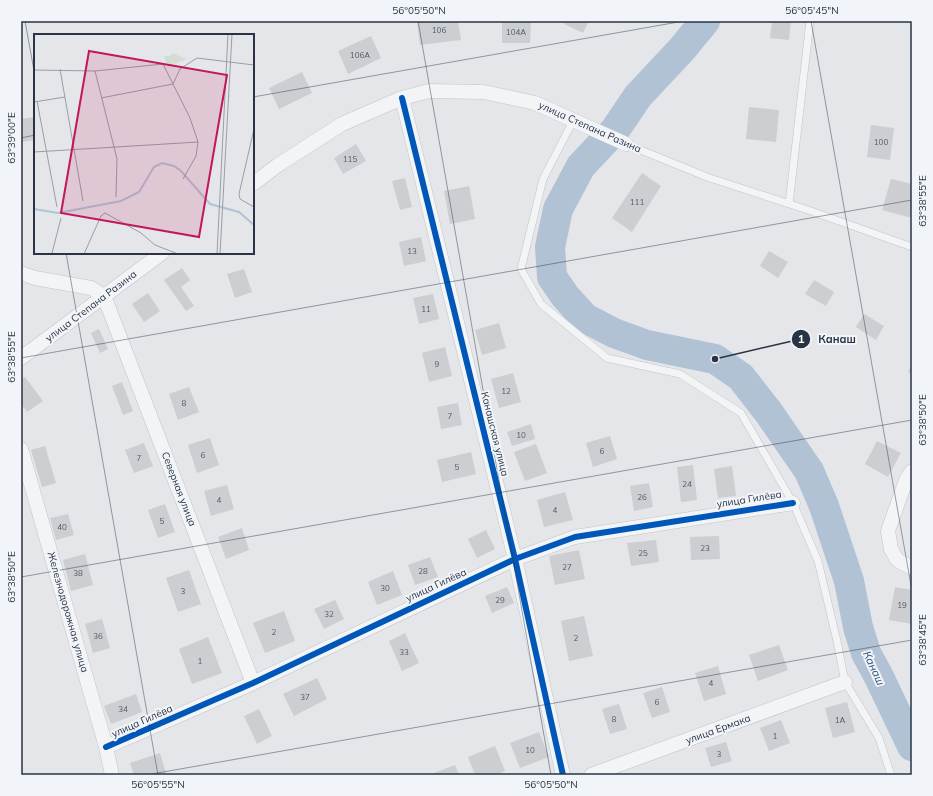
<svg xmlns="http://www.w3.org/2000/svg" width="933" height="796" font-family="Mulish,sans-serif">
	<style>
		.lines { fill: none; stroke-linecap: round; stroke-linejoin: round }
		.river { stroke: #b1c2d5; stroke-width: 30 }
		.building { fill: #ccced1 }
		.service-casing { stroke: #c2c4c7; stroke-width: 8 }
		.minor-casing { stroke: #c2c4c7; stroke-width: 15 }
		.service { stroke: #f3f4f6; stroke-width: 7 }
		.minor { stroke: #f3f4f6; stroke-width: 14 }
		.cycleway-casing { stroke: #f1f4f8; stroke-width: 8 }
		.cycleway { stroke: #0057b8; stroke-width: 6 }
		.ticks { fill: none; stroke: #293344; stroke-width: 1; stroke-opacity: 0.45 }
		.labels { text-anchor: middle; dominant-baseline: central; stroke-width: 4; stroke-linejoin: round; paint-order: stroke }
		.number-label { font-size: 8px; fill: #525a68 }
		.street-label { font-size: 10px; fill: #293344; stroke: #f1f4f8 }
		.water-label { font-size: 11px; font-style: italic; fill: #30527a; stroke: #f1f4f8 }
		.inset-river { fill: none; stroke: #b1c2d5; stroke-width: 2 }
		.inset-road { fill: none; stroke: #999ea7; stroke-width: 1 }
		.view { fill: #c2185b; fill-opacity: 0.15; stroke: #c2185b; stroke-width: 2 }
		.inset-edge { fill: none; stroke: #293344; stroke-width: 2 }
		.leader { fill: none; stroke: #293344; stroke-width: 1.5 }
		.callout-dot { fill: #293344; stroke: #f1f4f8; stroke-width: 1.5 }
		.mark-label { font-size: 12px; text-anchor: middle; font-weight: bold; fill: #fff }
		.callout-label { font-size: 11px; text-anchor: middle; font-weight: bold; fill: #293344; stroke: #f1f4f8; stroke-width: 4; stroke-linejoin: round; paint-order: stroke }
		.neatline { fill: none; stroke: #293344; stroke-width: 1.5 }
		.ticks-label { font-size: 10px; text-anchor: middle; fill: #293344 }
	</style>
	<rect width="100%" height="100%" fill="#e4e6e9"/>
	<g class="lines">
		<!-- river -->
		<path class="river" d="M705 21 682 49 638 96 615 130 581 166 558 209 550 247 552 277 565 296 585 318 614 333 647 345 715 359 741 377 769 413 809 471 824 506 849 581 858 627 866 653 878 675 912 746"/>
	</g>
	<!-- building -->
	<path class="building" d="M417 21H458L461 40 420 45Z
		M502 21H531L530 43H502Z
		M565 21H589L583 33 564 24Z
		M772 21H791L789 40 770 38Z
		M371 36 381 58 348 74 338 51Z
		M302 72 312 93 279 109 269 88Z
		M749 107 779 110 776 142 746 139Z
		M35 117V140L21 142V119Z
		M871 125 894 128 890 160 867 157Z
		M356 144 366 161 343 174 334 158Z
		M642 173 661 186 632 232 612 218Z
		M405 178 412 207 400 210 392 181Z
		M891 179 912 184V218L882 210Z
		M469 186 475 219 450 224 444 191Z
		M421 237 426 261 404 266 399 242Z
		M769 251 788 262 778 278 760 266Z
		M182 268 190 280 181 287 194 306 186 311 164 280Z
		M244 269 252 292 235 298 227 274Z
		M814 280 834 292 826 306 805 294Z
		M148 293 160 311 144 322 132 304Z
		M433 294 439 319 419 324 413 298Z
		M864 314 884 326 876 340 856 327Z
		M499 323 506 348 482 355 475 330Z
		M99 329 108 349 100 353 91 333Z
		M445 347 452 376 429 382 422 353Z
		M912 364V374L908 372Z
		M513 373 521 402 499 408 491 379Z
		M25 377 43 401 27 412 21 404V379Z
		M122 382 133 411 123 415 112 386Z
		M189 387 199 412 178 420 169 394Z
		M458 403 462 425 441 429 437 407Z
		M531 424 535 439 512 446 507 432Z
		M610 436 617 459 593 467 586 443Z
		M210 438 219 465 197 473 188 445Z
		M877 441 901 453 888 477 865 464Z
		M144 443 153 466 134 473 125 450Z
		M536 444 547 473 525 481 514 452Z
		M45 446 56 483 42 487 31 450Z
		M471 452 476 474 442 482 437 460Z
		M693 465 697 500 681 502 677 467Z
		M732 466 736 496 718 498 714 469Z
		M649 483 653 507 634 511 630 486Z
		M227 485 234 509 211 516 204 491Z
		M565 492 573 520 544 527 537 500Z
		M165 504 175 532 158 538 148 510Z
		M68 514 74 535 56 540 50 518Z
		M242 528 249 550 226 559 218 537Z
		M486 530 495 549 477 558 468 539Z
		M719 536 720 559 691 560 690 537Z
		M656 540 659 562 631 566 627 543Z
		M579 550 585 579 555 585 549 556Z
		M85 554 93 585 71 591 63 560Z
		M430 557 438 577 415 585 408 565Z
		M189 570 201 604 178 612 166 578Z
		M393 571 402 595 377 605 368 582Z
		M507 587 514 603 492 613 485 596Z
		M895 587 912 590V624L889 620Z
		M335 600 344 619 324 629 314 609Z
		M284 611 295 641 265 653 253 623Z
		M584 616 593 656 569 661 561 621Z
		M102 619 110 648 93 653 85 624Z
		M405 633 419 663 402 671 389 641Z
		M208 637 222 673 192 684 179 649Z
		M779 645 788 670 758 681 749 655Z
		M718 666 726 694 704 701 695 673Z
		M317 678 327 699 294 716 283 694Z
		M662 687 670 712 652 718 643 693Z
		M136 694 142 712 111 724 104 706Z
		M847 702 855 732 833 738 825 708Z
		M619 704 627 729 610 734 602 709Z
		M259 709 272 736 257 744 244 716Z
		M781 720 790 743 769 751 760 728Z
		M539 732 549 757 520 768 510 743Z
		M726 742 732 761 711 767 705 748Z
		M495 746 505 771 496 775H475L468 757Z
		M160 753 166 773 160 775H134L130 763Z
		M455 765 459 775H435L434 773Z"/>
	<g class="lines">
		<defs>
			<path id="service" d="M573 121 543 179 521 269 541 304 607 358 680 374 741 413 793 503 818 561 837 641 845 682 879 738 891 775
				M626 144 707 177 808 210 912 247
				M789 204 810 21"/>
			<path id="minor" d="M402 98 515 559 563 775
				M253 184 278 165 342 124 402 98 429 91 484 92 535 103 626 144
				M21 273 35 278 91 288 104 296 253 683
				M21 358 162 253
				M21 449 106 747 112 775
				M912 471 906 480 888 531 891 549 897 560 912 568
				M106 747 253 683 515 559 575 537 793 503
				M591 775 845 682"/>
		</defs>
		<!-- service casing -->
		<use href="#service" class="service-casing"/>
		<!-- minor casing -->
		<use href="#minor" class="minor-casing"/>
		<!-- service -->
		<use href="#service" class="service"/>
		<!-- minor -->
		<use href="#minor" class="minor"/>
		<defs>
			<path id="cycleway" d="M402 98 515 559 563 775
				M106 747 253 683 515 559 575 537 793 503"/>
		</defs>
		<!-- cycleway casing -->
		<use href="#cycleway" class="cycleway-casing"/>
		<!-- cycleway -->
		<use href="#cycleway" class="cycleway"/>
	</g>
	<!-- ticks -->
	<path class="ticks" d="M25 21 35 76M418 21 551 775M811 21 912 591M253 97 684 21M21 138 35 135M66 253 158 775M21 358 912 200M21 577 912 420M146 775 912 640"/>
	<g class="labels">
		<!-- number labels -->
		<g class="number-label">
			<text x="439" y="30">106</text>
			<text x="516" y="32">104А</text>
			<text x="360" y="55">106А</text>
			<text x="881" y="142">100</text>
			<text x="350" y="159">115</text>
			<text x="637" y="202">111</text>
			<text x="412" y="251">13</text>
			<text x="426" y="309">11</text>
			<text x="437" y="364">9</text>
			<text x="506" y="391">12</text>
			<text x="184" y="403">8</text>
			<text x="450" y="416">7</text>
			<text x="521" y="435">10</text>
			<text x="602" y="451">6</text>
			<text x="203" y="455">6</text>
			<text x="139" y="458">7</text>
			<text x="457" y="467">5</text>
			<text x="687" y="484">24</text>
			<text x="642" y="497">26</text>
			<text x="219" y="500">4</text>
			<text x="555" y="510">4</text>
			<text x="162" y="521">5</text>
			<text x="62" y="527">40</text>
			<text x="705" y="548">23</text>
			<text x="643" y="553">25</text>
			<text x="567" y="567">27</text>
			<text x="423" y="571">28</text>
			<text x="78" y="573">38</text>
			<text x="385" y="588">30</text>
			<text x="183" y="591">3</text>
			<text x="500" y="600">29</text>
			<text x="902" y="605">19</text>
			<text x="329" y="614">32</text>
			<text x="274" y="632">2</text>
			<text x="98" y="636">36</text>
			<text x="576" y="638">2</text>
			<text x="404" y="652">33</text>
			<text x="200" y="661">1</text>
			<text x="711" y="683">4</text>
			<text x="305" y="697">37</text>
			<text x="657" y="702">6</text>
			<text x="123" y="709">34</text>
			<text x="614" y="719">8</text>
			<text x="840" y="720">1А</text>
			<text x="775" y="736">1</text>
			<text x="530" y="750">10</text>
			<text x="719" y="754">3</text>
		</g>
		<!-- street labels -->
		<g class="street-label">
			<text transform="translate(590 127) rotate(24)">улица Степана Разина</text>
			<text transform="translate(91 306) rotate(-37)">улица Степана Разина</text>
			<text transform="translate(495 434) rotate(76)">Канашская улица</text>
			<text transform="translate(179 489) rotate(69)">Северная улица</text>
			<text transform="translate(749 499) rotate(-9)">улица Гилёва</text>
			<text transform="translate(436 585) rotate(-25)">улица Гилёва</text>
			<text transform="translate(68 612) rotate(74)">Железнодорожная улица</text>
			<text transform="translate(142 721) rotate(-24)">улица Гилёва</text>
			<text transform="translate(718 729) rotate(-20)">улица Ермака</text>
		</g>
		<!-- water labels -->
		<g class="water-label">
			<text transform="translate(874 668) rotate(65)">Канаш</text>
		</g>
	</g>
	<!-- overview -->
	<g transform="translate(34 34)">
		<rect width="220" height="220" fill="#e4e6e9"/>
		<path d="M139 19 145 22 153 25 134 33 130 22H136Z" fill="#d4ddd4"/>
		<path class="inset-river" d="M0 175 24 179 87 167 105 158 120 133 128 129 140 132 147 137 176 170 205 178 220 191"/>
		<path class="inset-road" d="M26 35 49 167M0 36 61 37 129 30 156 84 164 108 162 122 149 145M61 37 83 125 82 163M67 64 139 50 146 35 163 24 220 31M3 67 23 173M0 68 31 63M220 95 205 160 206 165 220 173M0 118 164 108M21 220 18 219 27 184M50 220 67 182 71 179 107 199 121 211 144 220M183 220 194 0M186 220 198 0"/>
		<path class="view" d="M55 17 193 41 165 203 27 179Z"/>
		<rect width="220" height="220" class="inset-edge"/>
	</g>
	<!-- callouts -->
	<path class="leader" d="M715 359L801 339"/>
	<g class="callout-dot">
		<circle cx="715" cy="359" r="4"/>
		<circle cx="801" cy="339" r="10"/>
	</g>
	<g class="mark-label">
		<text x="801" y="343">1</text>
	</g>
	<g class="callout-label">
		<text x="837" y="343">Канаш</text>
	</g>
	<!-- border -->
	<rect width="933" height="796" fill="none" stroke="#f1f4f8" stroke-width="44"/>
	<rect x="22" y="22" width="889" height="752" class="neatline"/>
	<g class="ticks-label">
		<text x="419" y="14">56°05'50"N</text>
		<text x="812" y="14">56°05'45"N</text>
		<text transform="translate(11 138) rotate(-90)" y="4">63°39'00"E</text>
		<text transform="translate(922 201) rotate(-90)" y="4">63°38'55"E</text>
		<text transform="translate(11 357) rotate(-90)" y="4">63°38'55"E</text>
		<text transform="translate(922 420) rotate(-90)" y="4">63°38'50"E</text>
		<text transform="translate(11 577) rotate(-90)" y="4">63°38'50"E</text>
		<text transform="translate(922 640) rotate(-90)" y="4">63°38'45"E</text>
		<text x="158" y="788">56°05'55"N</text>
		<text x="551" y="788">56°05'50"N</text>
	</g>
</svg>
